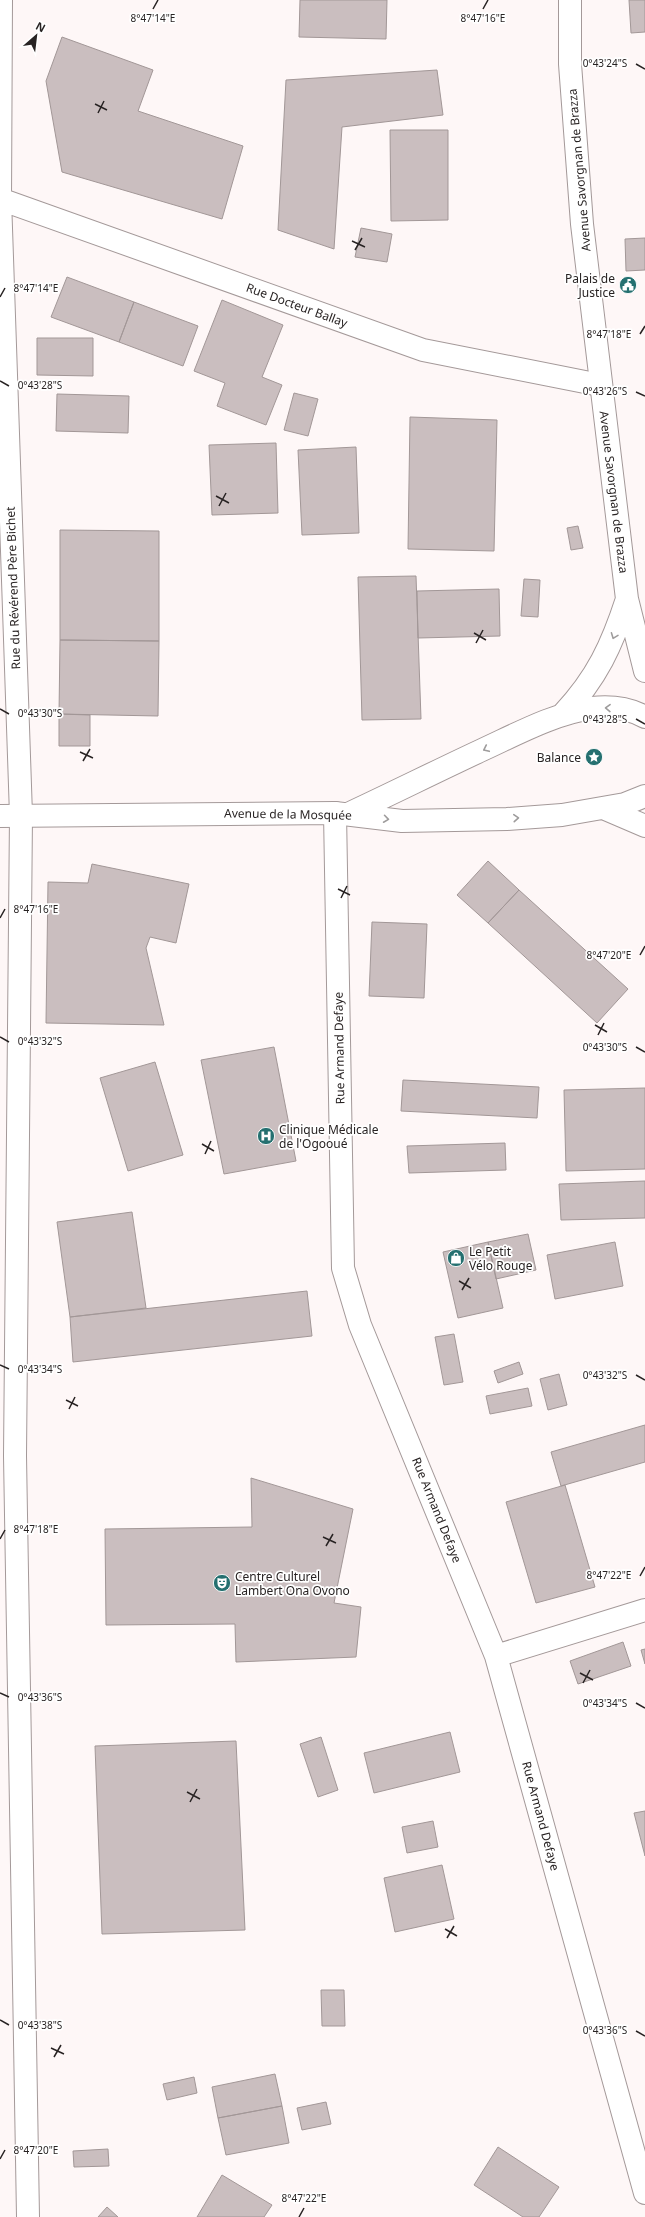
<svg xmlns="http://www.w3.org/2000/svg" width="645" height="2217" font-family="'Noto Sans',sans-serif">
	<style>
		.building { fill: #cabebf; stroke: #a29797 }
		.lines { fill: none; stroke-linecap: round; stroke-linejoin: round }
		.minor-casing { stroke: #a49999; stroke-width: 24 }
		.tertiary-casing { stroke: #a49999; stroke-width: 24 }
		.minor { stroke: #fff; stroke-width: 22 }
		.tertiary { stroke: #fff; stroke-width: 22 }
		.oneway { stroke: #9e9c9c }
		.ticks { fill: none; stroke: #282323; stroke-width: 1.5 }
		.labels { text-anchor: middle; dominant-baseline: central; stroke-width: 3.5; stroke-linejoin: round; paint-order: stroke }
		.street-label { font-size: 12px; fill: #282323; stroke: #fff }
		.poi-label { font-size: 12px; fill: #282323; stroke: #fff; text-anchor: start }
		.ticks-label { font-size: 10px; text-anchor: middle; fill: #282323; stroke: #fff; stroke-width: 3.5; stroke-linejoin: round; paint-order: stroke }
	</style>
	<rect width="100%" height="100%" fill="#fef7f7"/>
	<!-- building -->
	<path class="building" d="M300 0H387L386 39 299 37Z
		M629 0H645V32L631 33Z
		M62 37 153 70 138 111 243 146 222 219 62 172 46 81Z
		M437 70 443 115 342 127 334 249 278 230 286 80Z
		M390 130H448V220L391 221Z
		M361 228 392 234 387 262 355 257Z
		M645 238V270L626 271 625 239Z
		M67 277 134 302 119 342 51 317Z
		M222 300 283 325 262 377 282 385 266 425 217 406 225 383 194 371Z
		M134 302 198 326 183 366 119 342Z
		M37 338H93V376L37 375Z
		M294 393 318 399 308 436 284 430Z
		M57 394 129 396 128 433 56 431Z
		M410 417 497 420 494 551 408 549Z
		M276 443 278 513 212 515 209 445Z
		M356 447 359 533 302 535 298 450Z
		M578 526 583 548 571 550 567 528Z
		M60 530 159 531V641L60 640Z
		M416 576 421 719 362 720 358 577Z
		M524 579 540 580 538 617 521 616Z
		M499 589 500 636 418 638 417 591Z
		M60 640 159 641 158 716 59 714Z
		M59 714 90 715V746H59Z
		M488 861 519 890 488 923 457 895Z
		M92 864 189 884 176 943 150 937 146 948 164 1025 46 1023 48 882 88 883Z
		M519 890 628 989 597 1023 488 923Z
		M372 922 427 924 424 998 369 996Z
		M274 1047 296 1161 224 1174 201 1060Z
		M155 1062 183 1155 128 1171 100 1078Z
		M403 1080 539 1087 537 1118 401 1111Z
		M645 1088V1169L566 1171 564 1090Z
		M505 1143 506 1170 409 1173 407 1146Z
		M645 1181V1218L561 1220 559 1184Z
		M132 1212 146 1308 70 1317 57 1222Z
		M528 1234 536 1270 496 1279 488 1242Z
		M488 1242 503 1308 458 1318 443 1252Z
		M615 1242 623 1286 555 1299 547 1255Z
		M307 1291 312 1336 73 1362 70 1317Z
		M454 1334 463 1382 444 1385 435 1337Z
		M519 1362 523 1374 498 1383 494 1371Z
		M559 1374 567 1405 548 1410 540 1379Z
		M528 1388 532 1406 490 1414 486 1396Z
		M645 1425V1462L561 1486 551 1452Z
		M251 1478 353 1509 334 1603 361 1607 356 1657 236 1662 235 1624 106 1625 105 1529 252 1527Z
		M565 1485 595 1587 536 1603 506 1502Z
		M623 1642 631 1666 578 1684 570 1661Z
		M645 1649V1664L641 1650Z
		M450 1732 460 1772 374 1793 364 1753Z
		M321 1737 338 1790 318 1797 300 1744Z
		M236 1741 245 1930 102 1934 95 1746Z
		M645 1811V1856L634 1813Z
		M433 1821 438 1847 407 1853 402 1827Z
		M442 1865 454 1919 395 1932 384 1878Z
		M321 1990H344L345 2026H322Z
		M275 2074 282 2106 218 2118 212 2087Z
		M194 2077 197 2093 167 2100 163 2084Z
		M326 2102 331 2124 302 2130 297 2108Z
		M282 2106 289 2143 226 2155 218 2118Z
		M498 2147 559 2187 539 2217H523L474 2185Z
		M108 2149 109 2166 74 2167 73 2151Z
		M222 2175 272 2205 264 2217H197Z
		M107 2207 118 2217H98Z"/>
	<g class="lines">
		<defs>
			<path id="minor" d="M1 0 0 199 21 815 15 1456 28 2217
				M0 199 423 350 600 385
				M335 813 343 1268 360 1325 496 1656 645 2193
				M496 1656 645 1610"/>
			<path id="tertiary" d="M570 0V64L582 224 627 599 645 671
				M563 714C597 678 612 645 627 599
				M603 808 645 826
				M348 814C393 793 437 771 482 750 517 734 553 714 592 708 610 706 629 708 645 717
				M0 816 335 813 402 821 507 819 562 815 625 804 645 796"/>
		</defs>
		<!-- minor casing -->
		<use href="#minor" class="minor-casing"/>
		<!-- tertiary casing -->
		<use href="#tertiary" class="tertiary-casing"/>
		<!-- minor -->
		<use href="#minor" class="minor"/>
		<!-- tertiary -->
		<use href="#tertiary" class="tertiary"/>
	</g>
	<!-- one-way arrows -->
	<defs><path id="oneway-chevron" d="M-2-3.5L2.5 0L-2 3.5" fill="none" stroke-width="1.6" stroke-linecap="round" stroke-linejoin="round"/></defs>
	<g class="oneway">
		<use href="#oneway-chevron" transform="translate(614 636) rotate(111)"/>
		<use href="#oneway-chevron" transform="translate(608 708) rotate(-179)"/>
		<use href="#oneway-chevron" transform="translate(486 749) rotate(155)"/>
		<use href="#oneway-chevron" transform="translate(516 818) rotate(-4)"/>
		<use href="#oneway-chevron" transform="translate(386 819) rotate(8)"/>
	</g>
	<!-- ticks -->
	<path class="ticks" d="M153 9 158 0M483 9 488 0M636 64 645 69M95 104 107 110M98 113 104 101M352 241 365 247M355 250 362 238M0 297 5 288M640 334 645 326M0 381 9 386M636 392 645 396M216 496 229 503M219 506 226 493M474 633 486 640M476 643 483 630M0 709 9 714M636 719 645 724M80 752 93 758M83 761 90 749M338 889 350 895M341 898 347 886M0 918 5 909M640 955 645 946M595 1025 607 1032M598 1035 604 1023M0 1037 9 1042M636 1047 645 1052M202 1144 214 1151M205 1154 211 1141M459 1281 471 1288M462 1290 469 1278M0 1365 9 1369M636 1375 645 1380M66 1400 78 1406M69 1409 75 1397M323 1537 336 1543M0 1539 5 1530M326 1546 333 1534M640 1576 645 1567M580 1673 593 1680M583 1683 590 1670M0 1693 9 1697M636 1703 645 1708M187 1792 200 1799M190 1802 197 1789M445 1929 457 1936M447 1938 454 1926M0 2020 9 2025M636 2031 645 2036M51 2048 64 2054M54 2057 61 2045M0 2159 5 2150M299 2217 304 2208"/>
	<!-- icons -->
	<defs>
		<symbol id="civic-disc" viewBox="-11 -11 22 22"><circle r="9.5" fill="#257070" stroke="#fff"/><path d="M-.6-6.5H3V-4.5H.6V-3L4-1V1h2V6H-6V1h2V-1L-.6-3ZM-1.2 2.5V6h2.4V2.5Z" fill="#fff"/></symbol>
		<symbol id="sight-disc" viewBox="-11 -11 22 22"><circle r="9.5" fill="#257070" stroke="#fff"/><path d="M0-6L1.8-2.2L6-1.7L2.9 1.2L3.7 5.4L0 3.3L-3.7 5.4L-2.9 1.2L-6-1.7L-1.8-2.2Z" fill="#fff"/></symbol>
		<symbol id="hospital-disc" viewBox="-11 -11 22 22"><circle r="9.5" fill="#257070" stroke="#fff"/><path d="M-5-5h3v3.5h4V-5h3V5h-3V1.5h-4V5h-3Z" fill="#fff"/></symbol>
		<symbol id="shop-disc" viewBox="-11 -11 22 22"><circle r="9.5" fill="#257070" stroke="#fff"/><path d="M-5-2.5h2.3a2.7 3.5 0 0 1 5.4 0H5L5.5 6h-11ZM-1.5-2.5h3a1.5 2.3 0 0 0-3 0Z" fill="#fff"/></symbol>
		<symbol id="theatre-disc" viewBox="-11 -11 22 22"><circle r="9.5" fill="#257070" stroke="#fff"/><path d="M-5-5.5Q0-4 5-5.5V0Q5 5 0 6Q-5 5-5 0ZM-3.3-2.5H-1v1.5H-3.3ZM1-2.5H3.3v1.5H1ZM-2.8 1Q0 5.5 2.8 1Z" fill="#fff"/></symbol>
	</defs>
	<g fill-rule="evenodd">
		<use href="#civic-disc" x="618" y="275" width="20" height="20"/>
		<use href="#sight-disc" x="584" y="747" width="20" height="20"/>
		<use href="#hospital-disc" x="256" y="1126" width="20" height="20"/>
		<use href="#shop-disc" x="446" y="1248" width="20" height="20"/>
		<use href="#theatre-disc" x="212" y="1573" width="20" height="20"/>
	</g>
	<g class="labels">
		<!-- street labels -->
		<g class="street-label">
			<text transform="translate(579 170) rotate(-95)">Avenue Savorgnan de Brazza</text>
			<text transform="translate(297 305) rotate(20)">Rue Docteur Ballay</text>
			<text transform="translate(614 492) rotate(83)">Avenue Savorgnan de Brazza</text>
			<text transform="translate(13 588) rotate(-92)">Rue du Révérend Père Bichet</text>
			<text transform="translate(288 814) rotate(1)">Avenue de la Mosquée</text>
			<text transform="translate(339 1048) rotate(-91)">Rue Armand Defaye</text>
			<text transform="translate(437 1510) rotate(68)">Rue Armand Defaye</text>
			<text transform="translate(541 1816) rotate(75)">Rue Armand Defaye</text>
		</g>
		<!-- poi labels -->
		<g class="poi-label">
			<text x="615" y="278" text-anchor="end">Palais de<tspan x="615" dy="14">Justice</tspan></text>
			<text x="581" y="757" text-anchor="end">Balance</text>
			<text x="279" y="1129">Clinique Médicale<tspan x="279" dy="14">de l'Ogooué</tspan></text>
			<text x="469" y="1251">Le Petit<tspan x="469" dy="14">Vélo Rouge</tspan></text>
			<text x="235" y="1576">Centre Culturel<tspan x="235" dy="14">Lambert Ona Ovono</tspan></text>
		</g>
	</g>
	<g class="ticks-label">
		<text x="153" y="22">8°47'14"E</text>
		<text x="483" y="22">8°47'16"E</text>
		<text x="605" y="67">0°43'24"S</text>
		<text x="36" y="292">8°47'14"E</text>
		<text x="609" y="338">8°47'18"E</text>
		<text x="40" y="389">0°43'28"S</text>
		<text x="605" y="395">0°43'26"S</text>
		<text x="40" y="717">0°43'30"S</text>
		<text x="605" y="723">0°43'28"S</text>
		<text x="36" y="913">8°47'16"E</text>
		<text x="609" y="959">8°47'20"E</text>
		<text x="40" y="1045">0°43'32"S</text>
		<text x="605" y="1051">0°43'30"S</text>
		<text x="40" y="1373">0°43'34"S</text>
		<text x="605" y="1379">0°43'32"S</text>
		<text x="36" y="1533">8°47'18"E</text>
		<text x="609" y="1579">8°47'22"E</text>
		<text x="40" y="1701">0°43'36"S</text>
		<text x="605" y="1707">0°43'34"S</text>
		<text x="40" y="2029">0°43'38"S</text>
		<text x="605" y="2034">0°43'36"S</text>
		<text x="36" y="2154">8°47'20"E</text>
		<text x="304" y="2202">8°47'22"E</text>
	</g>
	<!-- north arrow -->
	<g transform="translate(36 36) rotate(28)" stroke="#ffffff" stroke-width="3" paint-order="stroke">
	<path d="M0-3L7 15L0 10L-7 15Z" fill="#282323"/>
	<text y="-6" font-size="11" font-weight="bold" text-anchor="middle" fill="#282323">N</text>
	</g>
</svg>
